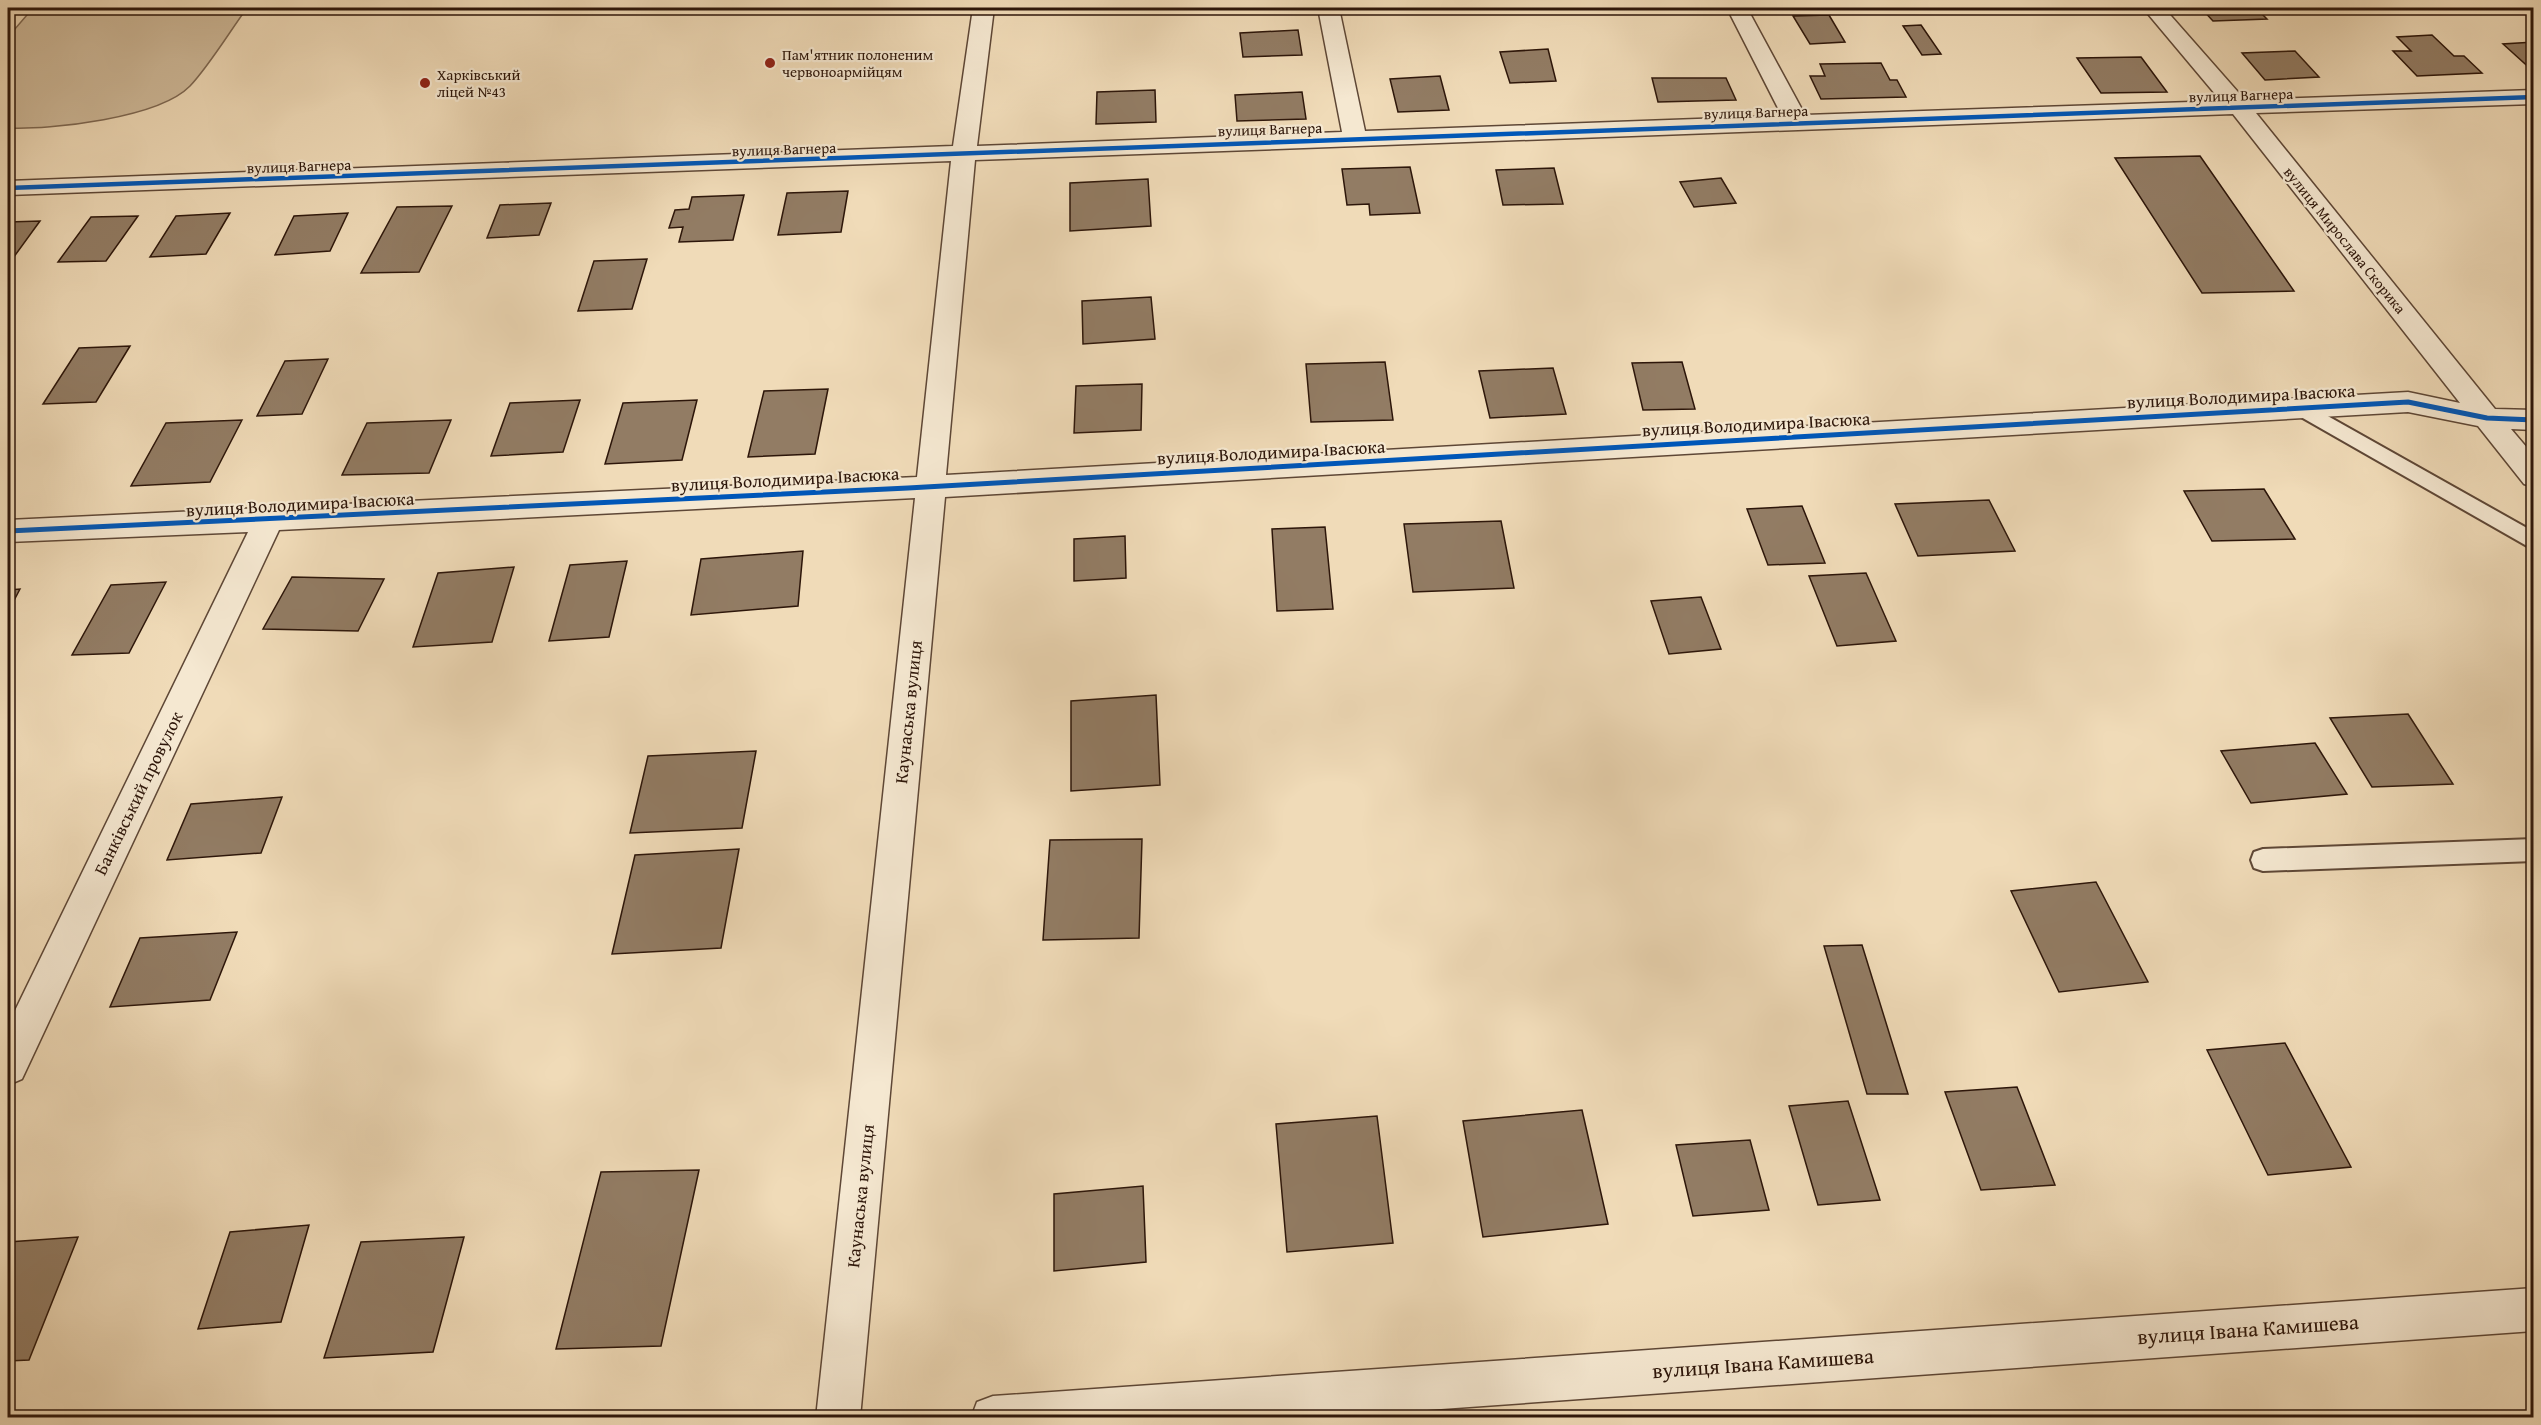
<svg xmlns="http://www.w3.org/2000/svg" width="2541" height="1425" font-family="'Gentium Book Plus',serif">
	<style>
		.green { fill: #cfba9a; stroke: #7e6852; stroke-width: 1.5 }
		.building { fill: #927c64; stroke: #2d160a; stroke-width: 1.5 }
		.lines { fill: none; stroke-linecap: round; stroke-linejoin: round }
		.service-casing { stroke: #5e4736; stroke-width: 4 }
		.minor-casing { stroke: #5e4736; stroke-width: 3 }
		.service { fill: #f5e8d1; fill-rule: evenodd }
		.minor { fill: #f5e8d1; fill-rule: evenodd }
		.cycleway-far1-casing { stroke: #f5e8d1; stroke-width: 8 }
		.cycleway-casing { stroke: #f5e8d1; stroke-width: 9 }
		.cycleway-far1 { stroke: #0057b8; stroke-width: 4.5 }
		.cycleway { stroke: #0057b8; stroke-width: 5 }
		.poi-dot { fill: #8f2418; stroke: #f5e8d1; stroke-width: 2 }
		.labels { text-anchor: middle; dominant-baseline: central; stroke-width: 4.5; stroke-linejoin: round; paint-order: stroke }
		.far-poi-label { font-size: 15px; fill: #2d160a; stroke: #f5e8d1; text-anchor: start }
		.far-street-label { font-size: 15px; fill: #2d160a; stroke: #f5e8d1 }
		.street-label { font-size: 18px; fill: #2d160a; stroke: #f5e8d1 }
		.near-street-label { font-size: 21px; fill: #2d160a; stroke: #f5e8d1 }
	</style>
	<rect width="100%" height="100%" fill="#f0dbb8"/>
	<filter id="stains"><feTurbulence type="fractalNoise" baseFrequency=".00333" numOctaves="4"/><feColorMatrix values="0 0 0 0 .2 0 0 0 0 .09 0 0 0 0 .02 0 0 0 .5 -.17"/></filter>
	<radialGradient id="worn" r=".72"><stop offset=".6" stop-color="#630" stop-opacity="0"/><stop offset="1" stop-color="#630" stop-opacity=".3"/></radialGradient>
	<!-- green -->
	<path class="green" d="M33 8H247C230 31 209 66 190 86 159 118 51 130 8 128V37Z"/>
	<!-- building -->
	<path class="building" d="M344 8H424L422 11 340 14Z
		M621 8H720L719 10 618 14Z
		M2201 8H2256L2267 19 2213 21Z
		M1829 15 1845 42 1810 44 1793 16Z
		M1921 25 1941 54 1922 55 1903 26Z
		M1298 30 1302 55 1243 57 1240 33Z
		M2432 35 2454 56H2464L2482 73 2417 76 2393 51H2411L2397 37Z
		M2534 42 2533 71 2503 44Z
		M1548 49 1556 81 1510 83 1500 52Z
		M2295 51 2319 77 2265 80 2242 53Z
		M2141 57 2167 92 2101 93 2077 58Z
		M1881 63 1890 80H1897L1906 97 1821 99 1810 76H1825L1820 64Z
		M1440 76 1449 110 1398 112 1390 79Z
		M1652 78H1726L1736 100 1658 102Z
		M1155 90 1156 122 1096 124 1097 92Z
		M1302 92 1306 119 1237 121 1235 95Z
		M2200 156 2294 291 2202 293 2115 158Z
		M1410 167 1420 213 1370 215 1369 204 1347 205 1342 169Z
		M1554 168 1563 204 1503 205 1496 170Z
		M1721 178 1736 203 1694 207 1680 182Z
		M1148 179 1151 226 1070 231V183Z
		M848 191 841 232 778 235 787 193Z
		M744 195 733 240 679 242 683 227 669 228 675 210 689 209 692 197Z
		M551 203 539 235 487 238 500 205Z
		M452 206 419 272 361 273 397 207Z
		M230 213 206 254 150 257 176 216Z
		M348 213 330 251 275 255 294 216Z
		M138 216 106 261 58 262 91 217Z
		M40 221 8 265V222Z
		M647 259 632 309 578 311 594 261Z
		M1151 297 1155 339 1083 344 1082 301Z
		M130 346 96 402 43 404 79 348Z
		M328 359 302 414 257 416 285 361Z
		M1385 362 1393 420 1311 422 1306 364Z
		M1682 362 1695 409 1643 410 1632 363Z
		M1553 368 1566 414 1490 418 1479 371Z
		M1142 384 1141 430 1074 433 1076 386Z
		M828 389 815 454 748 457 764 391Z
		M580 400 563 452 491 456 510 403Z
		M697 400 682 460 605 464 623 403Z
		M242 420 210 482 131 486 166 423Z
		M451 420 429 473 342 475 367 423Z
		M2264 489 2295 539 2212 541 2184 491Z
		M1989 500 2015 551 1918 556 1895 504Z
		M1802 506 1825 563 1768 565 1747 509Z
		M1501 521 1514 588 1413 592 1404 524Z
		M1325 527 1333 609 1277 611 1272 529Z
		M1125 536 1126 578 1074 581V539Z
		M803 551 798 606 691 615 701 559Z
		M627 561 609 637 549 641 570 565Z
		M514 567 492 642 413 647 438 573Z
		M1866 573 1896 641 1837 646 1809 576Z
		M292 577 384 579 358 631 263 629Z
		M166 582 129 653 72 655 111 585Z
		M20 589 8 612V590Z
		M1701 597 1721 649 1669 654 1651 601Z
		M1156 695 1160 785 1071 791V701Z
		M2408 714 2453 784 2372 787 2330 718Z
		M2315 743 2347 794 2251 803 2221 751Z
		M756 751 742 828 630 833 648 756Z
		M282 797 261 853 167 860 191 804Z
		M1142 839 1139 938 1043 940 1050 840Z
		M739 849 721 948 612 954 635 855Z
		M2096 882 2148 982 2059 992 2011 891Z
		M237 932 210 1000 110 1007 140 938Z
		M1862 945 1908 1094H1867L1824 946Z
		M2285 1043 2351 1167 2268 1175 2207 1050Z
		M2017 1087 2055 1185 1981 1190 1945 1092Z
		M1848 1101 1880 1200 1818 1205 1789 1106Z
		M1582 1110 1608 1224 1483 1237 1463 1121Z
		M1377 1116 1393 1243 1287 1252 1276 1124Z
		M1750 1140 1769 1210 1693 1216 1676 1145Z
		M699 1170 661 1346 556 1349 601 1172Z
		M1143 1186 1146 1262 1054 1271V1194Z
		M309 1225 281 1322 198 1329 230 1232Z
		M78 1237 29 1360 8 1361V1242Z
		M464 1237 433 1352 324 1358 361 1242Z"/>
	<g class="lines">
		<defs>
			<path id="service" d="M2301 401 2534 532V550L2294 413 2291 408 2294 403Z
				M2534 839V861L2263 871 2254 868 2251 860 2254 852 2263 849Z"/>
			<path id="minor" d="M973 8H994L977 146 1342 132 1318 8H1339L1365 131 1782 116 1727 8H1747L1805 115 2221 101 2143 8H2164L2245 100 2534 90V104L2256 113 2495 409 2534 410V430L2511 429 2534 456V487L2524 484 2478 426 2408 412 945 497 860 1418H816L915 498 279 530 22 1079 8 1085V1025L248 532 8 542V520L917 477 951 161 8 195V181L953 146ZM2233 114 2460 403 2408 392 946 475 975 160Z
				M2534 1288V1331L1314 1418H971L977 1402 993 1396Z"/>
		</defs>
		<!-- service casing -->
		<use href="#service" class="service-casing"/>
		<!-- minor casing -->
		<use href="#minor" class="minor-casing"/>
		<!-- service -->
		<use href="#service" class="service"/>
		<!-- minor -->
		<use href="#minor" class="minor"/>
		<defs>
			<path id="cycleway-far1" d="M8 188 2534 97"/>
			<path id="cycleway" d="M8 531 908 488 2408 402 2487 418 2534 420"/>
		</defs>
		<!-- cycleway-far1 casing -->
		<use href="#cycleway-far1" class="cycleway-far1-casing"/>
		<!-- cycleway casing -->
		<use href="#cycleway" class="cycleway-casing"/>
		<!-- cycleway-far1 -->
		<use href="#cycleway-far1" class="cycleway-far1"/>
		<!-- cycleway -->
		<use href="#cycleway" class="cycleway"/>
	</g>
	<!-- markers -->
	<g class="poi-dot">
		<circle cx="770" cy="63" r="6"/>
		<circle cx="425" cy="83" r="6"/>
	</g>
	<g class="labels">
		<!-- far-poi labels -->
		<g class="far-poi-label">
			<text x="782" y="54">Пам'ятник полоненим<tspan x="782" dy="17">червоноармійцям</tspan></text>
			<text x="437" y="74">Харківський<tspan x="437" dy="17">ліцей №43</tspan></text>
		</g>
		<!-- far-street labels -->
		<g class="far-street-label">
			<text transform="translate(2241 95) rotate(-2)">вулиця Вагнера</text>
			<text transform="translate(1756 112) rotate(-2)">вулиця Вагнера</text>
			<text transform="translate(1270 129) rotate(-2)">вулиця Вагнера</text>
			<text transform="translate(784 149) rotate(-2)">вулиця Вагнера</text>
			<text transform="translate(299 166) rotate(-2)">вулиця Вагнера</text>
			<text transform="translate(2345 240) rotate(51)">вулиця Мирослава Скорика</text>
		</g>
		<!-- street labels -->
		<g class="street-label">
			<text transform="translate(2241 396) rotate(-3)">вулиця Володимира Івасюка</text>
			<text transform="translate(1756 424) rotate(-3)">вулиця Володимира Івасюка</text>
			<text transform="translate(1271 452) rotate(-3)">вулиця Володимира Івасюка</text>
			<text transform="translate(785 479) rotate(-3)">вулиця Володимира Івасюка</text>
			<text transform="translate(300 504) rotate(-3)">вулиця Володимира Івасюка</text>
			<text transform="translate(908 712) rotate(-84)">Каунаська вулиця</text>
			<text transform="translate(138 793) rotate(-64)">Банківський провулок</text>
			<text transform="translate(860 1196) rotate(-84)">Каунаська вулиця</text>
		</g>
		<!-- near-street labels -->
		<g class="near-street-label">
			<text transform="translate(2248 1329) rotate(-4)">вулиця Івана Камишева</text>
			<text transform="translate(1763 1363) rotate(-4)">вулиця Івана Камишева</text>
		</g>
	</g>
	<!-- margin -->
	<rect width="2541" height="1425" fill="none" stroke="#f0dbb8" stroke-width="30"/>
	<rect x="9" y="9" width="2523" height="1407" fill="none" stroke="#2d160a" stroke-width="3"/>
	<rect x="15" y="15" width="2511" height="1395" fill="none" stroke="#2d160a" stroke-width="1.5"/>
	<rect width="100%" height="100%" filter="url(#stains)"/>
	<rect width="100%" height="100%" fill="url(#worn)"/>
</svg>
